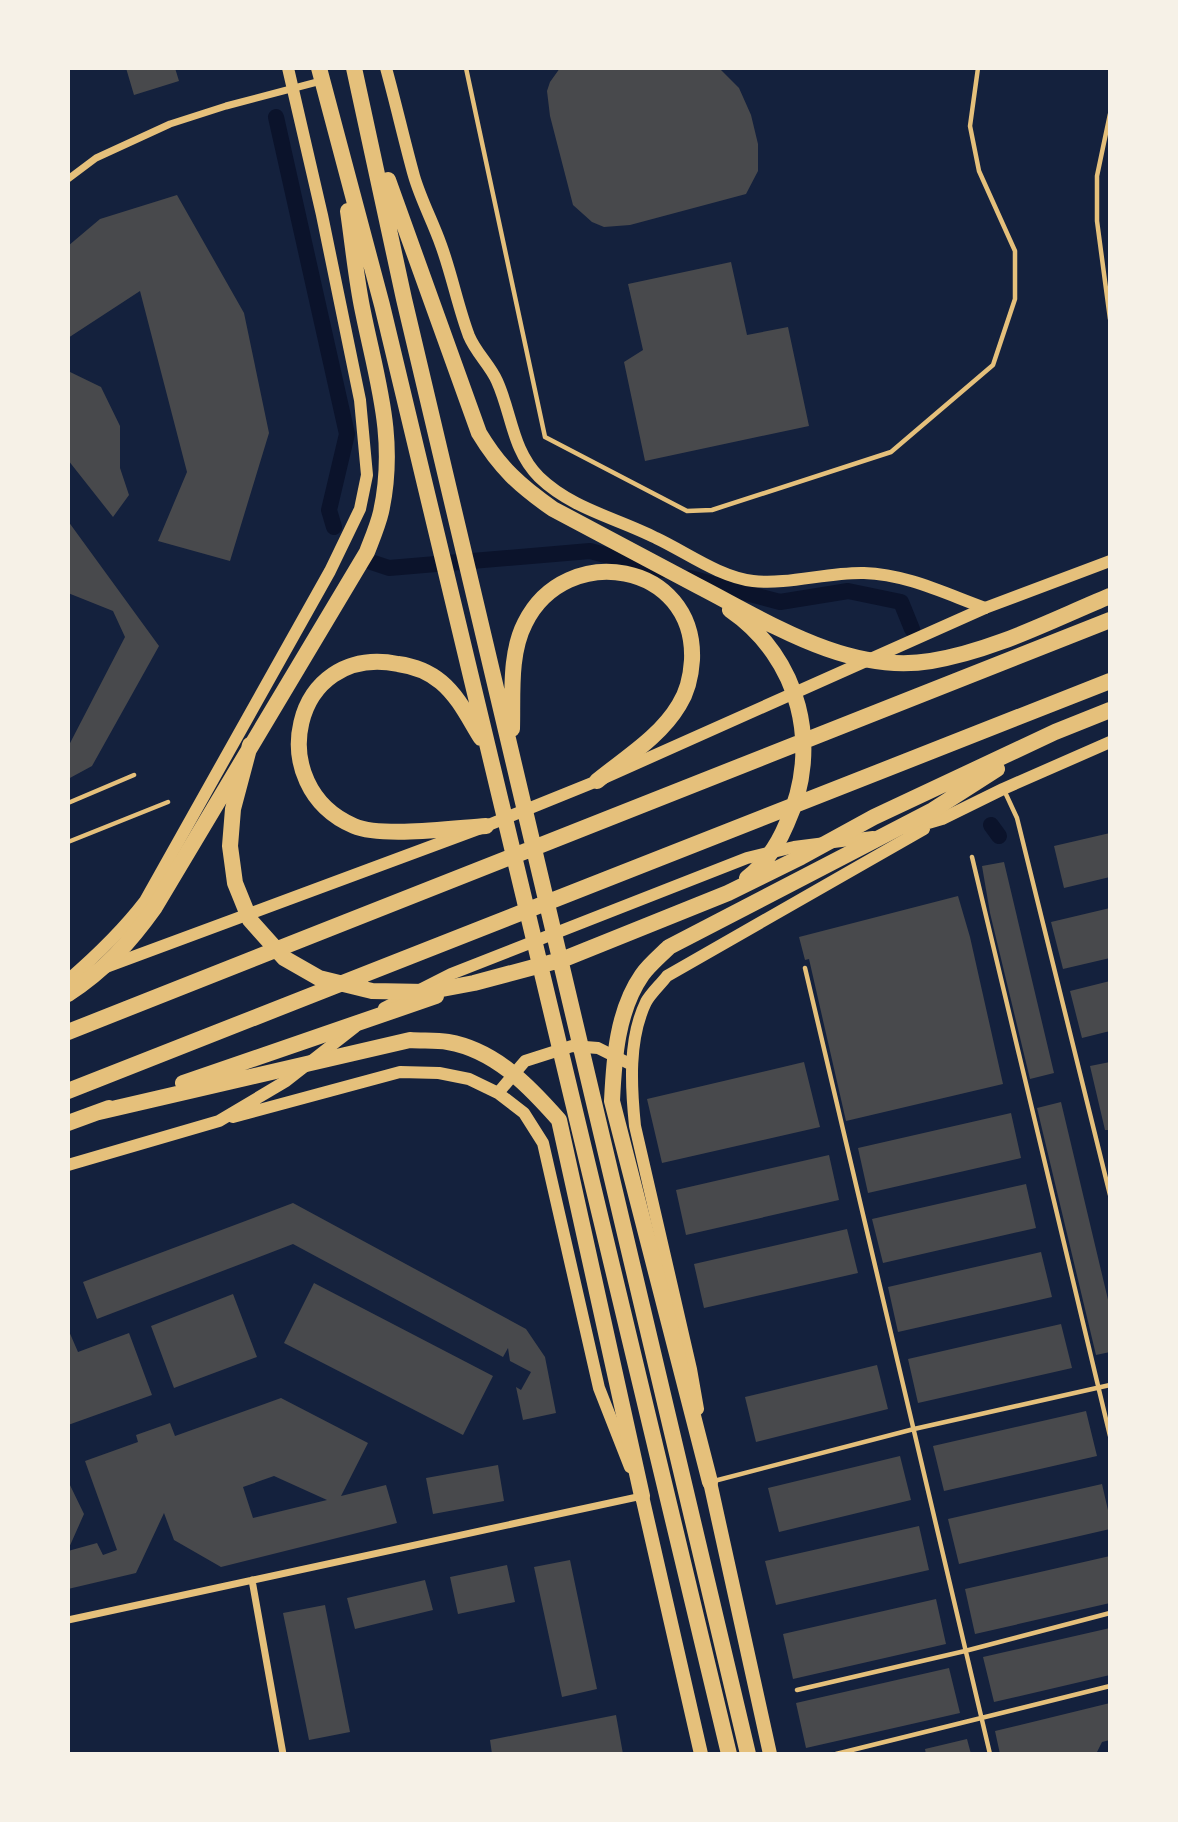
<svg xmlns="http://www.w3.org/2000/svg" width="1178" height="1822" font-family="'PT Sans',sans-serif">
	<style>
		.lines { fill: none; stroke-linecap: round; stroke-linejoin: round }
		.canal { stroke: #0b132b; stroke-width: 16 }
		.building { fill: #48494c; fill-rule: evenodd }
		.service { stroke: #e5c07b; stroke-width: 4.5 }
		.minor { stroke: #e5c07b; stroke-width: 7 }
		.tertiary { stroke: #e5c07b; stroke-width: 12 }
		.secondary { stroke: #e5c07b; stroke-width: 12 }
		.primary { stroke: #e5c07b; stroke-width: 14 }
		.trunk { stroke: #e5c07b; stroke-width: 16 }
	</style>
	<rect width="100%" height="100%" fill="#14213d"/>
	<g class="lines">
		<!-- canal -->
		<path class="canal" d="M276 117 347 434 329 510 334 527
			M371 562 389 568 590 551 662 570
			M690 578 780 602 848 591 901 602 912 629
			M991 825 999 836"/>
	</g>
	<!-- building -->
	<path class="building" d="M126 68H175L179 81 134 95Z
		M560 68H719L739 88 751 115 758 144V171L746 194 630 225 604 227 592 222 573 205 550 116 547 91 550 82Z
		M177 195 244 313 269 433 230 561 158 541 187 472 140 291 68 338V246L100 219Z
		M731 262 747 335 788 327 809 426 645 461 624 362 643 350 628 284Z
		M68 371 101 387 120 426V468L129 495 113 517 68 460Z
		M68 521 159 646 92 766 68 779V747L125 637 113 611 68 593Z
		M1110 833V877L1064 888 1054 846Z
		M1004 862 1054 1073 1030 1079 990 913 982 866Z
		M958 896 970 937 1003 1084 846 1121 809 959 805 960 799 937Z
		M1110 908V958L1063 969 1051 922Z
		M1110 981V1031L1082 1038 1070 991Z
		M804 1062 820 1127 662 1163 647 1099Z
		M1110 1062V1130H1105L1090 1066Z
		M1061 1102 1110 1308V1352L1096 1355 1037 1108Z
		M1011 1113 1021 1158 868 1193 858 1148Z
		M829 1155 839 1200 686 1235 676 1190Z
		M1026 1184 1036 1228 883 1263 872 1219Z
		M293 1203 526 1329 545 1357 556 1413 523 1420 516 1387 521 1390 531 1372 510 1361 508 1348 503 1357 293 1244 97 1319 83 1282Z
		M847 1229 858 1273 704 1308 694 1264Z
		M1041 1252 1052 1297 898 1332 888 1287Z
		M314 1283 493 1376 463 1435 284 1343Z
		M233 1294 257 1357 174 1388 151 1326Z
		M1061 1324 1072 1368 918 1403 908 1359Z
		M68 1329 78 1352 129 1333 152 1395 68 1425Z
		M877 1365 888 1409 756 1442 745 1397Z
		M281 1398 368 1443 341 1496 386 1485 397 1523 221 1567 174 1540 164 1513 136 1573 68 1589V1551L97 1543 103 1555 117 1550 85 1461 138 1442 136 1435 170 1423 175 1436ZM274 1476 327 1500 253 1518 243 1487Z
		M1086 1411 1097 1456 944 1491 933 1446Z
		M900 1456 911 1500 779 1532 768 1488Z
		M498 1465 504 1501 433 1514 426 1478Z
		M68 1481 84 1514 68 1550Z
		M1102 1484 1110 1519V1529L959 1564 948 1519Z
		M919 1526 929 1570 776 1605 765 1561Z
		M1110 1556V1603L975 1634 965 1589Z
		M570 1560 597 1689 562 1697 534 1567Z
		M507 1565 515 1602 458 1614 450 1577Z
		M425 1580 433 1610 355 1629 347 1598Z
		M936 1599 946 1644 793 1679 783 1634Z
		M325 1605 350 1732 309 1740 283 1613Z
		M1110 1628V1675L994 1702 983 1657Z
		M949 1668 960 1713 806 1748 796 1703Z
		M1110 1703V1740L1102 1742 1096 1754H1000L995 1731Z
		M616 1715 623 1754H492L490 1740Z
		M967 1739 971 1754H926L925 1749Z"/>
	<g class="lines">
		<!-- service -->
		<path class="service" d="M466 68 545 437 687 511 712 510 891 452 993 365 1015 299V251L979 171 970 126 978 68
			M1110 114 1097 176V221L1110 319
			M1004 790 1017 818 1110 1195
			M68 803 134 775
			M68 842 168 802
			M972 857 1110 1436
			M805 968 990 1754
			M714 1481 914 1429 1110 1385
			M797 1690 965 1651 1110 1613
			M836 1754 1110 1686"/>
		<!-- minor -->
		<path class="minor" d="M68 179 96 158 170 124 226 106 321 81
			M252 1580 283 1754
			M68 1620 642 1496"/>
		<!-- tertiary -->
		<path class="tertiary" d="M386 68C396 104 404 140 414 176 421 200 433 222 441 245 452 275 458 307 469 336 476 353 490 365 497 381 512 414 512 450 539 477 572 509 617 518 656 538 686 552 719 577 753 581 788 585 828 572 864 573 906 574 946 594 985 608
			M68 980C97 955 122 931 145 901L330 571 360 509 367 475 360 400 322 215 288 68"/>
		<!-- secondary -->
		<path class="secondary" d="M908 829 942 819 1003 789 1110 742
			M68 981 486 826 597 781 985 608 1110 561
			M384 1008 451 974 747 858 794 847 873 837
			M498 1093 525 1061 572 1046 598 1048 632 1065
			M233 1117 400 1072 439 1073 469 1079 498 1093 524 1113 543 1143 599 1388 630 1467
			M68 1165 219 1121 286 1081 355 1027
			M698 1409 691 1369 635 1126C631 1087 628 1039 646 1002 651 993 661 984 667 976L924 829"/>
		<!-- primary -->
		<path class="primary" d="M710 1482 770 1754
			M642 1496 701 1754"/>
		<!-- trunk -->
		<path class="trunk" d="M319 68 382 305 729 1754
			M354 68 404 299 748 1754
			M388 180 479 433C500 468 520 486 553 509 601 535 650 560 698 586 768 622 848 675 931 661 993 651 1052 620 1110 596
			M730 610C800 658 822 747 787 823 778 845 765 864 747 878
			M512 729C513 695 509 654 525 623 566 540 696 562 692 660 691 676 688 691 679 705 660 737 625 758 597 781
			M481 738C469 719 459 697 441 682 429 672 413 666 398 664 291 643 262 787 354 826 382 838 455 828 486 826
			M250 745 233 809 230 846 235 883 250 920 284 958 319 978 372 991 426 992 474 983 564 959 728 893 801 857 874 817 1055 732 1110 710
			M68 994C104 971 130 942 155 907L367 552C372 539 378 525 381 512 397 439 377 381 363 312 356 279 353 245 348 211
			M68 1032 1110 620
			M183 1083 436 996
			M68 1091 1110 681
			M99 1112 410 1040C422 1041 436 1040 448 1042 495 1050 529 1086 559 1120L642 1496
			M68 1123 109 1108
			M710 1482 612 1101C614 1059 617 1011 642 975 649 965 660 956 669 947L933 810 997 769"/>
	</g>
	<!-- border -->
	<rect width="1178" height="1822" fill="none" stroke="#f6f1e7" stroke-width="140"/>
</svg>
